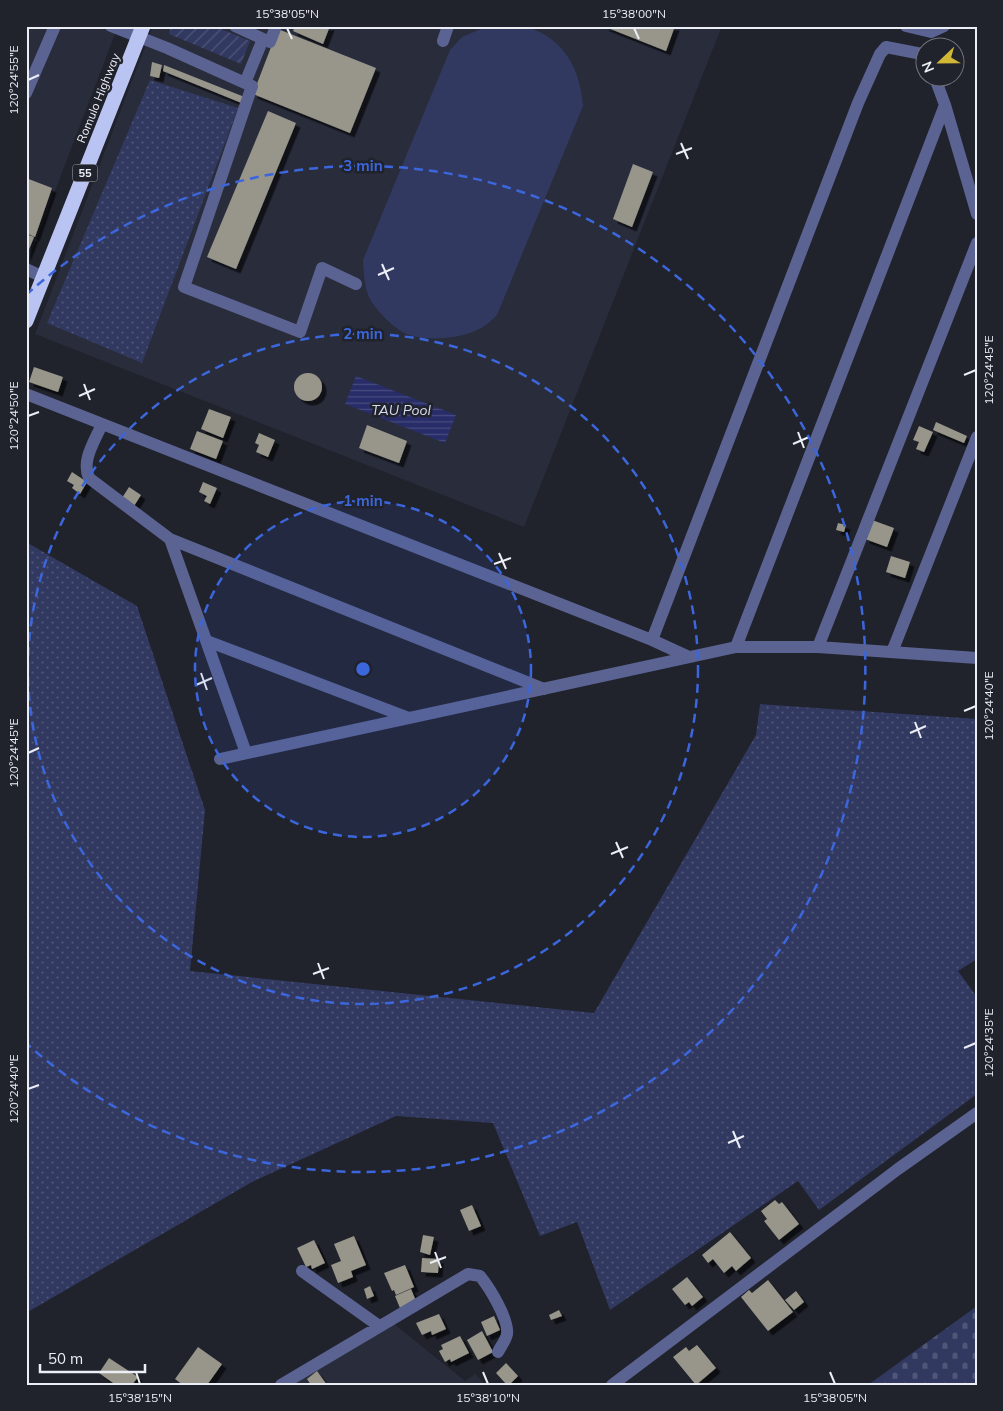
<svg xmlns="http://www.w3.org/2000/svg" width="1003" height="1411" font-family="Mulish,sans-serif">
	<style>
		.built { fill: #292c3b }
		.grass { fill: url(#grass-dots) }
		.cemetery { fill: url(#cemetery-stones) }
		.garden { fill: url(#garden-furrows) }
		.pitch { fill: #323961 }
		.water { fill: url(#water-rules) }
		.building { fill: #98968a; filter: url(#shadow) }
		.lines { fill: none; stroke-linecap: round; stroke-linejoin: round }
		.minor { stroke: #5a6391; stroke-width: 12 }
		.highway { stroke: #b9c4f2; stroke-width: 15 }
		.ticks { fill: none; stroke: #eceef5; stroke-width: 2 }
		.ring { fill: none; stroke: #3c66dc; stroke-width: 2.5; stroke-dasharray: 9 6 }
		.labels { text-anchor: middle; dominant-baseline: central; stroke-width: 5; stroke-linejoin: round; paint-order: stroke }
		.shield { fill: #20222c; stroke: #afb1b9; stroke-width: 1 }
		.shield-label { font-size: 11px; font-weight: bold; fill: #eceef5 }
		.street-label { font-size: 12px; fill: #eceef5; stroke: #20222c }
		.water-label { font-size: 14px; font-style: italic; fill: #d8dcf0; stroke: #20222c }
		.centre { fill: #3c66dc; stroke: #20222c; stroke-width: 2.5 }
		.ring-label { font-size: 15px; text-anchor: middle; font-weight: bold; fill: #3c66dc; stroke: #20222c; stroke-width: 5; stroke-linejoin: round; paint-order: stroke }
		.neatline { fill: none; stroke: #eceef5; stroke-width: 2 }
		.ticks-label { font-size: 12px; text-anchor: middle; fill: #eceef5 }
	</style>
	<defs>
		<pattern id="grass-dots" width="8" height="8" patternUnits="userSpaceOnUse" patternTransform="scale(1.25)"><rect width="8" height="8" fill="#323961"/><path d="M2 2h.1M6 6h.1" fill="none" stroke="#505678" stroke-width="1.8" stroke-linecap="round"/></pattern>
		<pattern id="cemetery-stones" width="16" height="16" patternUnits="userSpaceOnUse" patternTransform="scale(1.25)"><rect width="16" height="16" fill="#323961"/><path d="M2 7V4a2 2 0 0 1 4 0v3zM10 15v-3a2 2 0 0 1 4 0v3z" fill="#505678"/></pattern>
		<pattern id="garden-furrows" width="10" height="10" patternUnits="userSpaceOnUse" patternTransform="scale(1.25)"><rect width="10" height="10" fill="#323961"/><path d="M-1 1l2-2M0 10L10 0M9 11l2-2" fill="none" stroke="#505678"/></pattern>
		<pattern id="water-rules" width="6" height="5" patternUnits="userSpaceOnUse" patternTransform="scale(1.25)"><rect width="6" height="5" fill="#282d6a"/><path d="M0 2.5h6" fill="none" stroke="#474c80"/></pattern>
		<filter id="shadow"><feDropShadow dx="4.5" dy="4.5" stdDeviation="0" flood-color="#0009"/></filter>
	</defs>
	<rect width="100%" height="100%" fill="#20222c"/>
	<!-- built -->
	<path class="built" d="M26 26H118L26 267Z
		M153 26H722L524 527 35 334Z
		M394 1324 465 1381 475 1374 486 1385H290Z"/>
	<!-- grass -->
	<path class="grass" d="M150 80 238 108 142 363 47 323Z
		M26 542 137 606 205 810 190 971 594 1013 756 735 760 704 977 719V959L958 971 977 997V1094L819 1210 798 1181 610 1310 577 1222 540 1236 493 1123 396 1116 252 1182 26 1313Z"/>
	<!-- cemetery -->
	<path class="cemetery" d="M977 1306V1385H868Z"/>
	<!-- garden -->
	<path class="garden" d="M171 26H214L250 41 241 64 169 34Z"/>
	<!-- pitch -->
	<path class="pitch" d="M488 26C500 26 516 23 527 27 565 39 580 69 583 106L497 315C492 320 486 326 479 329 460 339 424 342 404 333 392 326 379 313 371 301 364 289 364 274 363 260L450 50 462 37Z"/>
	<!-- water -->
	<path class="water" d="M356 376 456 415 445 443 345 404Z"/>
	<!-- building -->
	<path class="building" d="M295 26H330L323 44 293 31Z
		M603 26H675L666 51Z
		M278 29 376 68 350 133 253 94Z
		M152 62 162 65 159 78 150 76Z
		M164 65 247 98 244 104 163 71Z
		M268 111 296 123 236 269 207 257Z
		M633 164 653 172 632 227 613 219Z
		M26 178 52 188 35 237 26 233Z
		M26 234 34 237 26 257Z
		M34 367 63 377 58 392 29 382Z
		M294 387a14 14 0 1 1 28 0a14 14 0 1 1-28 0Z
		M209 409 231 417 223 438 201 429Z
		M936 422 967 436 964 443 933 430Z
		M367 425 407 441 399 463 359 448Z
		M919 426 933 432 924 452 916 449 919 442 913 440Z
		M197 431 223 441 216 459 190 449Z
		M259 433 275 440 268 457 256 452 259 445 255 443Z
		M72 472 87 482 80 494 72 488 74 485 67 481Z
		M203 482 217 488 210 504 204 501 207 496 199 492Z
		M129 487 141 495 134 506 122 498Z
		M872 520 894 528 887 547 865 539Z
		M838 523 846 525 844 532 836 530Z
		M891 556 910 562 905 578 886 572Z
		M775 1200 779 1204 782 1202 799 1224 779 1240 764 1221 767 1219 761 1211Z
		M472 1205 481 1226 469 1231 460 1210Z
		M730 1232 751 1258 736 1271 732 1266 724 1273 713 1259 708 1263 702 1255Z
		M423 1235 434 1237 430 1255 420 1252Z
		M354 1236 366 1265 351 1271 353 1277 338 1283 331 1265 341 1261 334 1244Z
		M314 1240 325 1263 312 1269 311 1265 306 1267 297 1248Z
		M422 1258 439 1259 438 1273 421 1272Z
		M405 1265 414 1287 396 1295 394 1290 392 1291 384 1273Z
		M687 1277 703 1297 692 1306 689 1302 685 1305 672 1289Z
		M768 1280 793 1312 768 1331 741 1297 749 1290 752 1293Z
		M370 1286 374 1296 367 1299 364 1289Z
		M411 1289 416 1301 400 1308 395 1296Z
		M796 1291 804 1302 794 1310 785 1300Z
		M559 1310 562 1316 551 1320 549 1315Z
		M439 1314 446 1329 432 1335 431 1331 422 1335 416 1323Z
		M494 1316 500 1330 487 1336 481 1322Z
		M482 1331 493 1352 478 1360 467 1340Z
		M460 1336 469 1353 451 1362 450 1359 445 1362 439 1351 443 1349 441 1345Z
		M697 1345 716 1368 696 1385 673 1357 686 1347 689 1351Z
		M198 1347 222 1364 207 1385H183L175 1379Z
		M109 1358 138 1377 132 1385H116L99 1373Z
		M506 1363 518 1376 509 1385H507L496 1373Z
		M317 1371 327 1385H311L307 1379Z"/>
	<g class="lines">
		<!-- minor -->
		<path class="minor" d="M111 26 167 48 245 83 263 39 235 26
			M906 26 931 32 944 26
			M263 39 270 42 276 26
			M443 41 448 26
			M935 78 945 105 977 214
			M245 83 252 86 184 287 300 332 322 268 356 284
			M26 93 55 26
			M26 269 43 277
			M26 394 652 640 689 657
			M102 424C95 441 81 460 89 478L170 539 544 689
			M170 539 246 753
			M652 640 858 103 880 54 886 47 922 54 926 56
			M207 641 409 718
			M736 647 945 105
			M818 647 977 243
			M892 652 977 437
			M220 759 736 647H818L977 658
			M302 1271 379 1326
			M281 1385 468 1274 480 1276C489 1287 509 1319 507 1334 506 1340 501 1346 498 1352
			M612 1385 898 1169 977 1113"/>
		<!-- highway -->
		<path class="highway" d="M26 321 143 26"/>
	</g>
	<!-- ticks -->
	<path class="ticks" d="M287 28 292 39M634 28 639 39M28 80 39 75M681 143 688 159M676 154 692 148M382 264 389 280M378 275 394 268M964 375 976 370M84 384 90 400M79 396 95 389M28 416 39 412M798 432 804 448M793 444 809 437M499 553 506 569M494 564 511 558M201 673 207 690M196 685 212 678M964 711 976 706M915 722 921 738M910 733 926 726M28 753 39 748M616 842 623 858M611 854 628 847M318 963 324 979M313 974 329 968M964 1048 976 1043M28 1089 39 1085M733 1131 740 1148M728 1143 744 1136M435 1252 441 1268M430 1263 446 1257M136 1372 140 1384M483 1372 488 1384M830 1372 835 1384"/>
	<!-- distance rings -->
	<circle cx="363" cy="669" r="168" fill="#3c66dc" fill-opacity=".12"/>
	<g class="ring">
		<circle cx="363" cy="669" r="168"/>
		<circle cx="363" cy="669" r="335"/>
		<path d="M26 295A503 503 0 1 1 26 1043"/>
	</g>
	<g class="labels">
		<!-- shield labels -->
		<rect class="shield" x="72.5" y="164.5" width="25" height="17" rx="4"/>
		<g class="shield-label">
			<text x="85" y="173">55</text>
		</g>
		<!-- street labels -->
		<g class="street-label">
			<text transform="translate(98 98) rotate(-68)">Romulo Highway</text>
		</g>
		<!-- water labels -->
		<g class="water-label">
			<text x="401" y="410">TAU Pool</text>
		</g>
	</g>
	<circle cx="363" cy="669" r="8" class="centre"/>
	<g class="ring-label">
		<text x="363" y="171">3 min</text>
		<text x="363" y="339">2 min</text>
		<text x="363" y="506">1 min</text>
	</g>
	<!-- border -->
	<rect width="1003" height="1411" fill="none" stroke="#20222c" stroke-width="55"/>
	<!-- north arrow -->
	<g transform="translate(940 62) rotate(248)"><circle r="24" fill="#20222c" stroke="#72747c"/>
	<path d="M0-4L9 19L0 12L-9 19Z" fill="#d0b736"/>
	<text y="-8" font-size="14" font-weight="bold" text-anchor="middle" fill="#eceef5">N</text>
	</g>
	<!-- scale -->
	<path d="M40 1364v8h105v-8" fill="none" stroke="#eceef5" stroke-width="2.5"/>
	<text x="48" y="1364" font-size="15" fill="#eceef5" stroke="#20222c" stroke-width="4" paint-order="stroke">50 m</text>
	<rect x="28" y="28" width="948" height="1356" class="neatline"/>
	<g class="ticks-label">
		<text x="287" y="18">15°38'05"N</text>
		<text x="634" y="18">15°38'00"N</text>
		<text transform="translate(14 80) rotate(-90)" y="4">120°24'55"E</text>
		<text transform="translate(989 370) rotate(-90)" y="4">120°24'45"E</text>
		<text transform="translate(14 416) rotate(-90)" y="4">120°24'50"E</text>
		<text transform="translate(989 706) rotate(-90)" y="4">120°24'40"E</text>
		<text transform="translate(14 753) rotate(-90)" y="4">120°24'45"E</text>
		<text transform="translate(989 1043) rotate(-90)" y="4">120°24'35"E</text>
		<text transform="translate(14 1089) rotate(-90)" y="4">120°24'40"E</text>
		<text x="140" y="1402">15°38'15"N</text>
		<text x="488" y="1402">15°38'10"N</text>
		<text x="835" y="1402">15°38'05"N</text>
	</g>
</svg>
